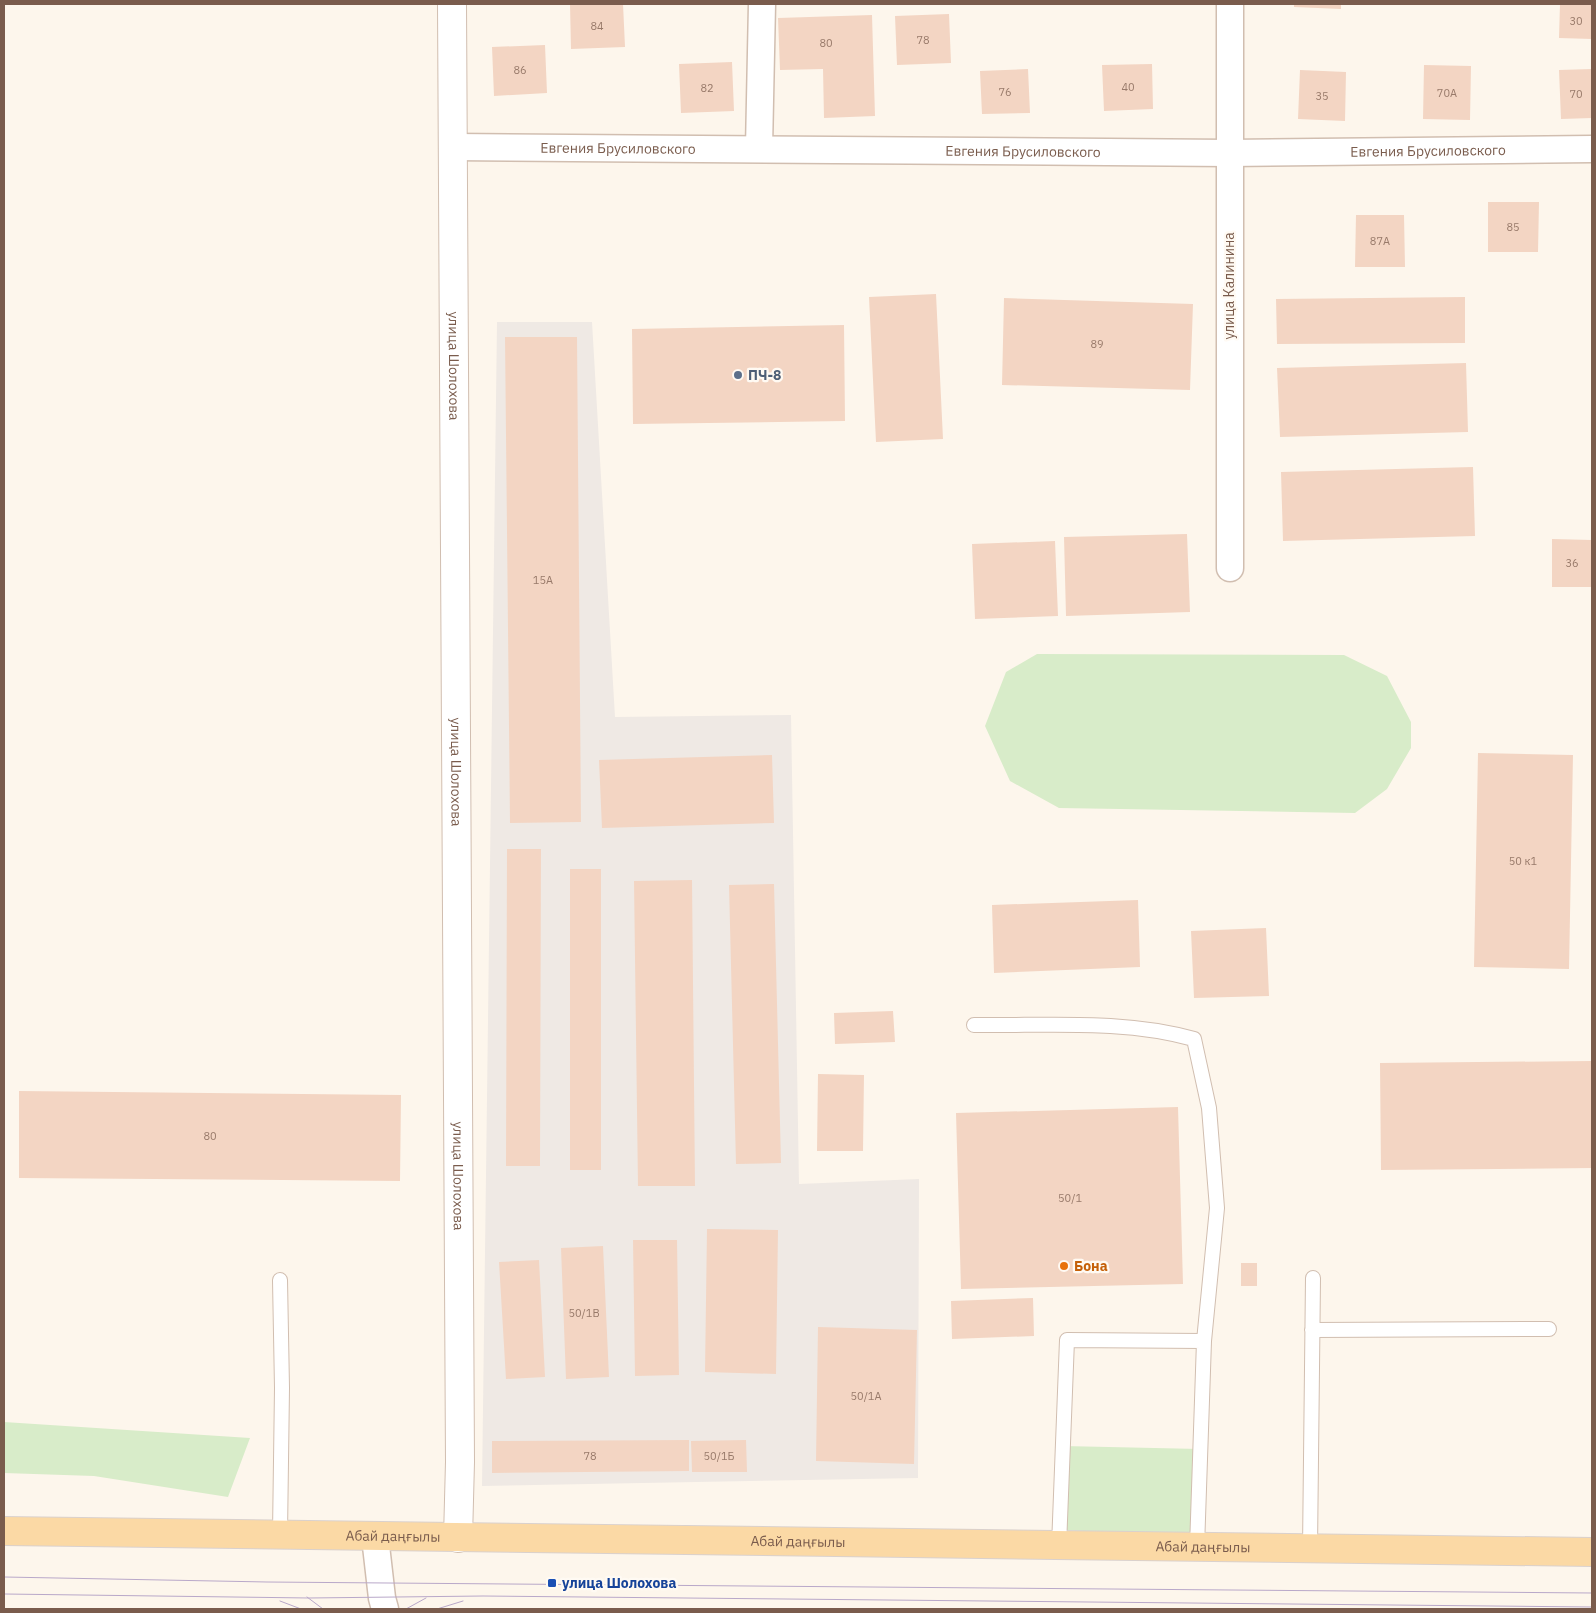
<svg xmlns="http://www.w3.org/2000/svg" width="1596" height="1613" font-family="'IBM Plex Sans',sans-serif">
	<style>
		.industrial { fill: #efe9e4 }
		.green { fill: #d8ecc9 }
		.building { fill: #f3d5c3 }
		.lines { fill: none; stroke-linecap: round; stroke-linejoin: round }
		.service-casing { stroke: #d1beb0; stroke-width: 16 }
		.minor-casing { stroke: #d1beb0; stroke-width: 29 }
		.tertiary-casing { stroke: #d1beb0; stroke-width: 30 }
		.primary-casing { stroke: #dad1cd; stroke-width: 30 }
		.service { stroke: #fff; stroke-width: 14 }
		.minor { stroke: #fff; stroke-width: 26 }
		.tertiary { stroke: #fff; stroke-width: 28 }
		.primary { stroke: #fbd9a5; stroke-width: 28 }
		.tram { stroke: #b9a8c9; stroke-width: 1 }
		.service-dot { fill: #5c6f8a; stroke: #fffaf3; stroke-width: 2 }
		.food-dot { fill: #e8710a; stroke: #fffaf3; stroke-width: 2 }
		.transit-dot { fill: #1a4fb4; stroke: #fffaf3; stroke-width: 2 }
		.labels { text-anchor: middle; dominant-baseline: central; stroke-width: 4.5; stroke-linejoin: round; paint-order: stroke }
		.number-label { font-size: 11px; fill: #987a6a }
		.street-label { font-size: 14px; fill: #7a5c4d; stroke: #fffaf3 }
		.service-label { font-size: 14px; font-weight: bold; fill: #4e5e75; stroke: #fffaf3; text-anchor: start }
		.food-label { font-size: 14px; font-weight: bold; fill: #c56008; stroke: #fffaf3; text-anchor: start }
		.transit-label { font-size: 14px; font-weight: bold; fill: #164399; stroke: #fffaf3; text-anchor: start }
	</style>
	<rect width="100%" height="100%" fill="#fdf6ec"/>
	<!-- industrial -->
	<path class="industrial" d="M497 322H592L615 717 791 715 799 1184 919 1179 918 1478 482 1486Z"/>
	<!-- green -->
	<path class="green" d="M1037 654 1344 655 1387 676 1411 722V748L1387 789 1355 813 1059 808 1010 781 985 726 1006 672Z
		M4 1422 250 1438 228 1497 94 1476 4 1473Z
		M1063 1446 1200 1449 1201 1536 1059 1530Z"/>
	<!-- building -->
	<path class="building" d="M570 4H623L625 47 571 49Z
		M1294 4H1341V9L1294 7Z
		M1560 4H1592V39L1559 38Z
		M949 14 951 63 897 65 895 16Z
		M872 15 875 116 824 118 823 69 780 70 778 18Z
		M545 45 547 93 494 96 492 47Z
		M732 62 734 111 681 113 679 64Z
		M1152 64 1153 109 1104 111 1102 65Z
		M1424 65 1471 66 1470 120 1423 119Z
		M1028 69 1030 113 982 114 980 71Z
		M1592 69V118L1561 119 1559 70Z
		M1300 70 1346 72 1345 121 1298 119Z
		M1488 202H1539L1538 252H1488Z
		M1356 215H1404L1405 267H1355Z
		M936 294 943 439 876 442 869 297Z
		M1465 297V343L1277 344 1276 299Z
		M1004 298 1193 304 1190 390 1002 385Z
		M844 325 845 421 633 424 632 329Z
		M505 337H577L581 822 510 823Z
		M1466 363 1468 432 1280 437 1277 368Z
		M1473 467 1475 536 1283 541 1281 472Z
		M1187 534 1190 612 1066 616 1064 537Z
		M1552 539 1592 540V587H1552Z
		M1055 541 1058 616 975 619 972 544Z
		M1478 753 1573 755 1569 969 1474 967Z
		M772 755 774 823 602 828 599 760Z
		M507 849H541L540 1166H506Z
		M570 869H601V1170H570Z
		M692 880 695 1186H638L634 881Z
		M774 884 781 1163 736 1164 729 885Z
		M1138 900 1140 967 994 973 992 905Z
		M1266 928 1269 996 1194 998 1191 931Z
		M893 1011 895 1042 835 1044 834 1013Z
		M1592 1061V1168L1381 1170 1380 1063Z
		M818 1074 864 1075 863 1151H817Z
		M19 1091 401 1095 400 1181 19 1178Z
		M1178 1107 1183 1284 961 1289 956 1113Z
		M707 1229 778 1230 776 1374 705 1372Z
		M633 1240H677L679 1375 635 1376Z
		M603 1246 609 1377 566 1379 561 1248Z
		M539 1260 545 1377 506 1379 499 1262Z
		M1241 1263H1257V1286H1241Z
		M1033 1298 1034 1336 952 1339 951 1301Z
		M818 1327 917 1330 914 1464 816 1461Z
		M689 1440V1471L492 1473V1441Z
		M746 1440 747 1472H692L691 1441Z"/>
	<g class="lines">
		<defs>
			<path id="service" d="M974 1025C1047 1026 1124 1019 1194 1039L1209 1108 1217 1208 1204 1341
				M280 1280 282 1388 280 1534
				M1312 1330 1549 1329
				M1059 1546 1067 1340 1204 1341 1197 1548
				M1310 1549 1313 1278"/>
			<g id="minor">
				<path id="s1" d="M453 147 1229 153 1592 149"/>
				<path d="M759 148 762 4"/>
				<path d="M1230 568V4"/>
				<path d="M375 1537 382 1598 385 1609"/>
			</g>
			<g id="tertiary">
				<path id="s2" d="M452 4 460 1462 458 1538"/>
			</g>
			<g id="primary">
				<path id="s3" d="M4 1531 1592 1552"/>
			</g>
		</defs>
		<!-- service casing -->
		<use href="#service" class="service-casing"/>
		<!-- minor casing -->
		<use href="#minor" class="minor-casing"/>
		<!-- tertiary casing -->
		<use href="#tertiary" class="tertiary-casing"/>
		<!-- primary casing -->
		<use href="#primary" class="primary-casing"/>
		<!-- service -->
		<use href="#service" class="service"/>
		<!-- minor -->
		<use href="#minor" class="minor"/>
		<!-- tertiary -->
		<use href="#tertiary" class="tertiary"/>
		<!-- primary -->
		<use href="#primary" class="primary"/>
		<!-- tram -->
		<path class="tram" d="M4 1577 267 1582 1592 1593
			M4 1594 309 1598 483 1596 1592 1607
			M307 1597 323 1609
			M280 1601 301 1609
			M406 1609 426 1598
			M437 1609 463 1601"/>
	</g>
	<!-- markers -->
	<circle class="service-dot" cx="738" cy="375" r="5"/>
	<circle class="food-dot" cx="1064" cy="1266" r="5"/>
	<rect class="transit-dot" x="547" y="1578" width="10" height="10" rx="2.5"/>
	<g class="labels">
		<!-- number labels -->
		<g class="number-label">
			<text x="1576" y="21">30</text>
			<text x="597" y="26">84</text>
			<text x="923" y="40">78</text>
			<text x="826" y="43">80</text>
			<text x="520" y="70">86</text>
			<text x="1128" y="87">40</text>
			<text x="707" y="88">82</text>
			<text x="1005" y="92">76</text>
			<text x="1447" y="93">70А</text>
			<text x="1576" y="94">70</text>
			<text x="1322" y="96">35</text>
			<text x="1513" y="227">85</text>
			<text x="1380" y="241">87А</text>
			<text x="1097" y="344">89</text>
			<text x="1572" y="563">36</text>
			<text x="543" y="580">15А</text>
			<text x="1523" y="861">50 к1</text>
			<text x="210" y="1136">80</text>
			<text x="1070" y="1198">50/1</text>
			<text x="584" y="1313">50/1В</text>
			<text x="866" y="1396">50/1А</text>
			<text x="590" y="1456">78</text>
			<text x="719" y="1456">50/1Б</text>
		</g>
		<!-- street labels -->
		<g class="street-label">
			<text stroke="none"><textPath href="#s1" startOffset="165">Евгения Брусиловского</textPath></text>
			<text stroke="none"><textPath href="#s1" startOffset="570">Евгения Брусиловского</textPath></text>
			<text stroke="none"><textPath href="#s1" startOffset="975">Евгения Брусиловского</textPath></text>
			<text transform="translate(1229 286) rotate(-90)">улица Калинина</text>
			<text stroke="none"><textPath href="#s2" startOffset="362">улица Шолохова</textPath></text>
			<text stroke="none"><textPath href="#s2" startOffset="768">улица Шолохова</textPath></text>
			<text stroke="none"><textPath href="#s2" startOffset="1172">улица Шолохова</textPath></text>
			<text stroke="none"><textPath href="#s3" startOffset="389">Абай даңғылы</textPath></text>
			<text stroke="none"><textPath href="#s3" startOffset="794">Абай даңғылы</textPath></text>
			<text stroke="none"><textPath href="#s3" startOffset="1199">Абай даңғылы</textPath></text>
		</g>
		<!-- service labels -->
		<g class="service-label">
			<text x="748" y="375">ПЧ-8</text>
		</g>
		<!-- food labels -->
		<g class="food-label">
			<text x="1074" y="1266">Бона</text>
		</g>
		<!-- transit labels -->
		<g class="transit-label">
			<text x="562" y="1583">улица Шолохова</text>
		</g>
	</g>
	<!-- border -->
	<rect width="1596" height="1613" fill="none" stroke="#7a5c4d" stroke-width="10"/>
</svg>
